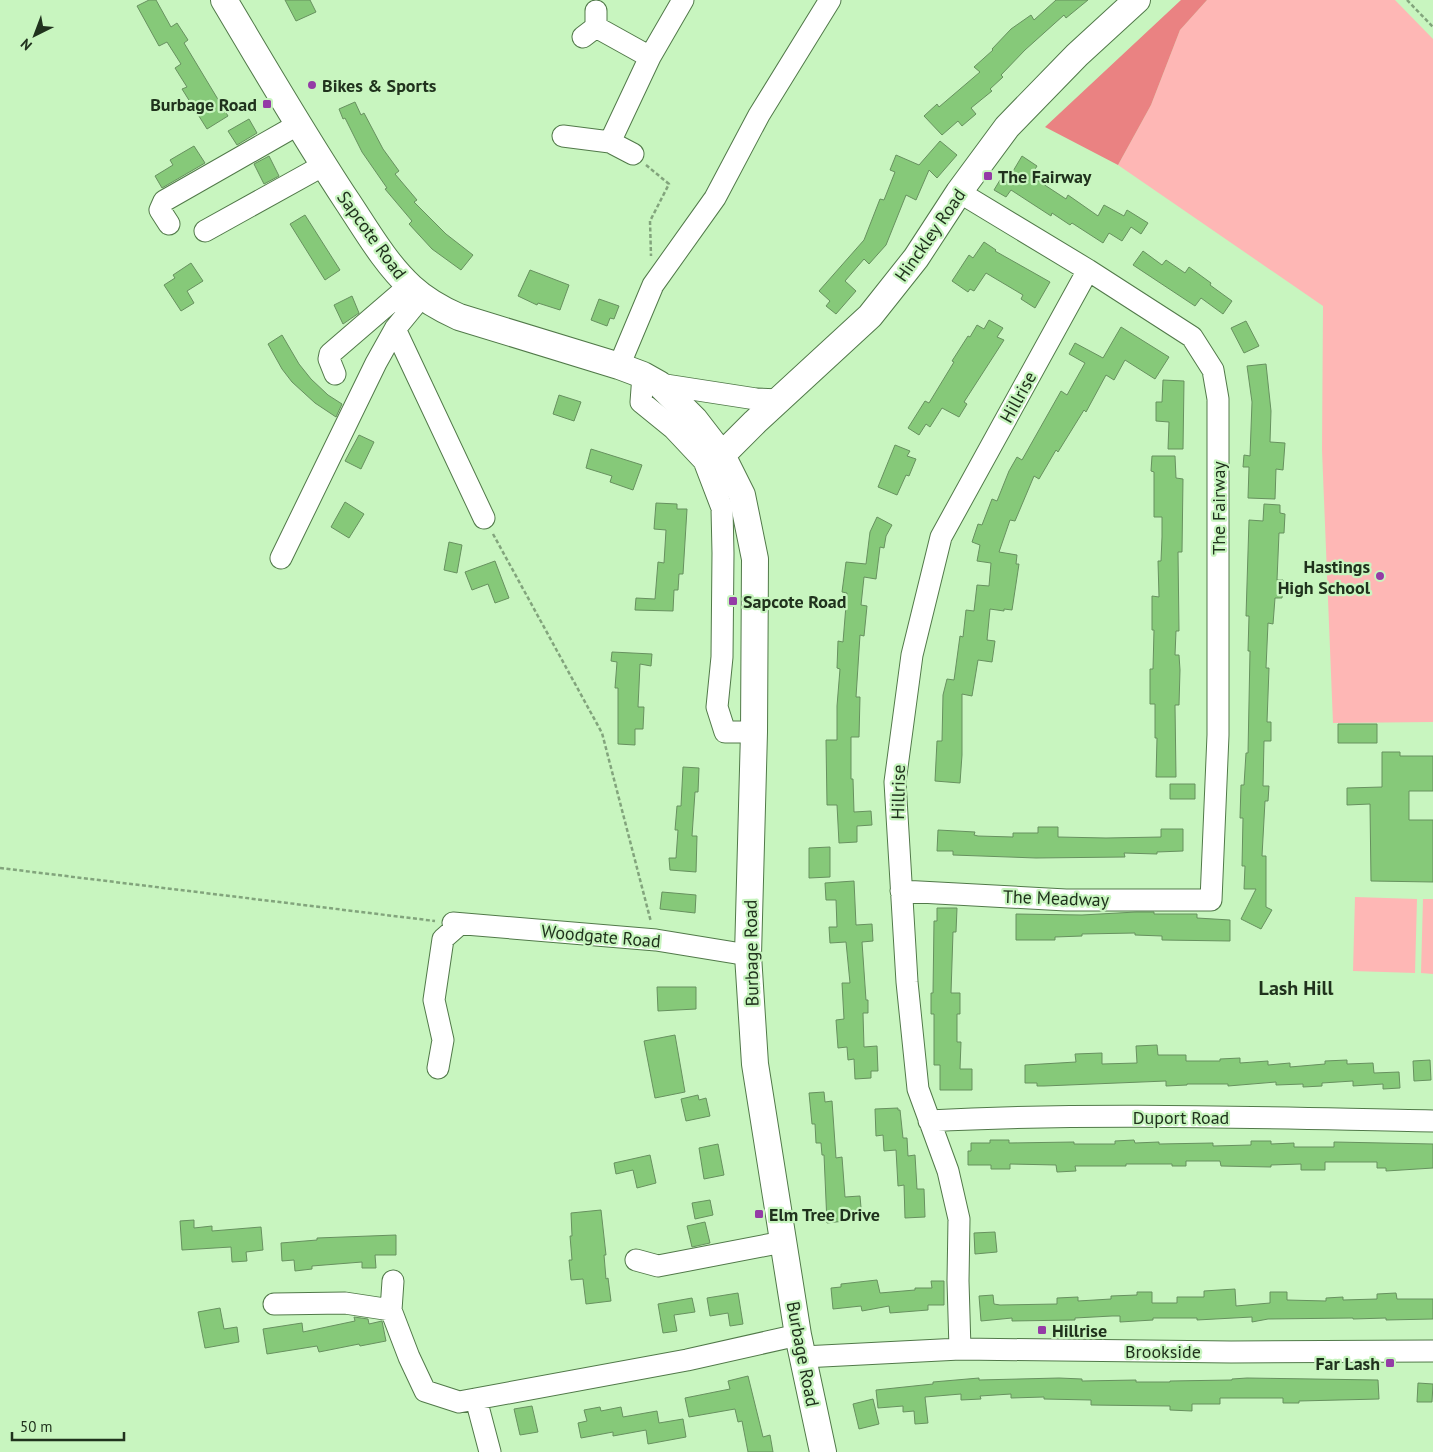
<svg xmlns="http://www.w3.org/2000/svg" width="1433" height="1452" font-family="'PT Sans',sans-serif">
	<style>
		.green { fill: #feb7b5 }
		.forest { fill: #ea8282 }
		.building { fill: #86c979; stroke: #67915f }
		.lines { fill: none; stroke-linecap: round; stroke-linejoin: round }
		.minor-casing { stroke: #517949; stroke-width: 23 }
		.major-casing { stroke: #517949; stroke-width: 28 }
		.path { stroke: #82a47c; stroke-width: 2.5; stroke-dasharray: 4 2.5; stroke-linecap: butt }
		.minor { stroke: #fff; stroke-width: 21 }
		.major { stroke: #fff; stroke-width: 26 }
		.poi-dot { fill: #943ba6; stroke: #c8f5bf; stroke-width: 2 }
		.labels { text-anchor: middle; dominant-baseline: central; stroke-width: 4.5; stroke-linejoin: round; paint-order: stroke }
		.poi-label { font-size: 18px; font-weight: bold; fill: #20321d; stroke: #c8f5bf; text-anchor: start }
		.street-label { font-size: 18px; fill: #20321d; stroke: #c8f5bf }
		.quarter-label { font-size: 20px; font-weight: bold; fill: #20321d; stroke: #c8f5bf }
	</style>
	<rect width="100%" height="100%" fill="#c8f5bf"/>
	<!-- green -->
	<path class="green" d="M1207 0H1395L1433 39V722L1333 723 1322 450 1323 306 1118 165 1151 105 1180 30Z
		M1355 897 1417 899 1415 973 1353 971Z
		M1423 899H1433V974L1421 973Z"/>
	<!-- forest -->
	<path class="forest" d="M1181 0H1207L1180 30 1151 105 1118 165 1045 127Z"/>
	<!-- building -->
	<path class="building" d="M149 0H156L171 27 177 23 188 40 184 43 228 116 207 129 182 89 187 87 175 68 181 64 167 42 159 46 137 6Z
		M285 0H310L316 12 296 21Z
		M1056 0H1088L1066 18 1064 15 1025 50 1001 75 1003 77 990 89 992 91 971 108 976 114 962 126 958 121 942 135 924 116 937 104 939 107 980 72 974 67 993 50 992 49 1011 29 1031 15 1034 20Z
		M355 102 361 115 364 113 383 149 399 171 395 174 417 200 414 202 446 234 473 255 461 270 432 249 409 224 412 221 385 189 387 188 362 152 345 118 343 119 339 109Z
		M249 119 257 133 237 145 228 131Z
		M940 141 957 155 937 178 929 170 916 200 906 195 886 245 869 264 864 259 845 281 856 291 836 314 826 306 830 301 819 291 864 240 880 199 884 200 895 172 890 170 896 155 919 165Z
		M194 146 205 163 162 188 155 176 173 165 170 160Z
		M269 156 279 176 264 184 254 164Z
		M1022 156 1037 166 1031 176 1066 199 1068 195 1098 216 1104 205 1124 216 1127 210 1148 223 1141 234 1131 227 1122 241 1109 233 1103 243 1072 223 1070 225 1052 213 1051 216 1011 190 1006 197 994 190 1000 180 1006 183Z
		M305 215 340 270 325 280 290 224Z
		M984 242 996 250 995 251 1050 282 1035 308 1021 299 1023 295 986 273 974 291 970 289 968 292 952 281 969 255 973 258Z
		M1143 251 1162 265 1166 260 1185 273 1189 267 1211 283 1210 285 1232 301 1223 314 1201 298 1195 306 1133 265Z
		M191 263 203 281 187 291 194 303 181 311 164 285 175 278 173 275Z
		M530 270 569 285 560 310 538 303 537 305 518 296Z
		M352 296 359 313 343 324 334 305Z
		M599 299 619 306 614 319 610 318 607 326 591 320Z
		M989 320 1003 328 997 337 1004 340 964 402 967 404 959 417 942 408 930 427 926 424 919 435 908 428 925 401 929 403 954 362 952 361 968 336 970 337 977 325 984 329Z
		M1246 321 1259 346 1244 353 1231 328Z
		M1121 327 1169 357 1155 379 1125 360 1114 380 1106 375 1086 412 1084 410 1058 452 1056 450 1039 479 1034 476 1015 521 1010 520 999 552 1017 555 1016 564H1019L1012 610 1004 609V611L990 609 987 640 995 641 992 662 978 660 972 696 962 694V755L960 783 935 781 937 741H942L943 695 947 679 954 680 960 636 963 637 966 610 974 611 977 585 989 586 991 563 977 561 980 545 972 542 978 524 982 525 992 499 997 501 1009 471 1017 457 1022 460 1061 391 1067 395 1085 363 1069 354 1075 343 1103 358Z
		M282 335 299 364 311 379 328 395 342 404 336 417 315 403 292 382 282 369 268 344Z
		M1266 364 1271 411 1270 442 1285 443 1283 470 1276 469 1275 499 1248 498 1249 467H1243L1244 455 1250 456 1252 402 1247 366Z
		M1163 380 1184 381 1183 449H1168L1169 422 1156 421V402H1162Z
		M559 395 581 402 574 421 553 414Z
		M359 435 374 442 361 469 345 461Z
		M895 445 910 451 907 456 916 459 909 476 906 475 897 495 878 487Z
		M591 449 642 465 633 490 610 482 612 476 586 468Z
		M1152 456H1175L1176 478 1183 479 1182 552H1178L1179 631H1176L1175 655H1179L1180 670 1179 705H1175L1176 777H1156L1157 738H1155V704H1150V669H1153L1154 630H1152V596L1159 597 1158 561H1161L1162 537V517H1154V472L1151 471Z
		M345 502 364 514 349 538 331 527Z
		M656 503 677 504V509H687L683 574H679L678 590H674L673 611 635 610 636 598 655 599 658 562 664 563 666 530 654 529Z
		M1264 504 1280 505V513L1285 514 1284 533H1279L1277 580H1283L1282 598H1275L1273 624 1268 623 1266 668H1269L1267 722H1271V741H1264L1263 786H1269L1268 801H1265L1262 856H1266V907L1272 910 1261 929 1241 919 1256 889H1244L1245 866H1242L1243 818H1240L1241 785H1244L1246 753H1248L1250 651H1248L1249 616H1246L1249 520 1263 521Z
		M877 517 892 525 886 536 884 548 880 547 876 579 864 577 861 605 867 606 864 636 860 635 856 697H860L859 737H851V779H853L854 812 871 811 872 825 857 826V842L839 843 837 805H827L826 740H837V706L840 669 837 668 838 641 843 642 847 593 842 592 846 562 866 564 870 532Z
		M449 542 462 545 457 573 444 570Z
		M495 561 509 598 495 603 488 584 472 590 465 572Z
		M612 652 652 654 651 666 640 664 638 707H644L643 729H635V745L618 744V688H615L617 662 611 661Z
		M1338 724H1377V743H1338Z
		M1382 752H1400V756H1433V791H1409V820H1433V882L1371 881 1370 804 1347 805V788L1382 787Z
		M683 767 699 768 698 792H695L692 836H697L696 872 670 870 669 858H676L678 830H675L677 806H681Z
		M1170 784H1195V799H1170Z
		M1038 827H1058V837L1106 838 1161 837V829H1183V851L1157 852V854L1124 853 1125 857 1036 858 953 855V851H937L938 830 975 832 974 835 978 836 1013 837V833H1038Z
		M830 847V877L809 878V848Z
		M854 881 856 925 872 924 873 941 862 942 866 1000H868V1013H863L864 1047 877 1046 878 1071H871V1078L855 1079 854 1059 848 1060 847 1047 838 1048 836 1020 844 1019 842 983H850L846 942 830 943 829 927H837L836 900H826L825 883Z
		M662 892 696 895 695 913 660 909Z
		M937 908H957L956 932H953L951 993H960V1014H957V1042H961L960 1069H972V1090H940V1065H934V1014H931V993H933L934 921H937Z
		M1136 912H1154V914H1197V918L1230 920V941L1162 940V936L1135 935V933L1082 934V936L1055 937V940H1016V914L1082 915Z
		M657 987H696V1009L658 1011Z
		M675 1035 685 1092 655 1098 644 1041Z
		M1157 1045 1158 1055H1186V1061H1220V1059L1240 1058V1063L1268 1061V1065L1290 1063V1067L1325 1064V1061L1347 1060V1064L1373 1063 1374 1073 1399 1072 1400 1088 1383 1089V1084L1353 1086V1081L1322 1083V1086L1303 1087V1084L1276 1085V1082L1228 1086V1084H1187V1085L1166 1086V1081L1044 1086H1037V1083H1025V1065L1076 1062 1075 1054 1102 1053V1064L1137 1063 1136 1046Z
		M1430 1060 1431 1080 1414 1081 1413 1061Z
		M824 1092 825 1102 832 1101 836 1158 842 1157 845 1197 860 1196 862 1219 827 1223 824 1155H822L821 1143H816L815 1124H812L809 1093Z
		M698 1095 699 1100 706 1098 710 1116 686 1121 681 1099Z
		M898 1108V1110H900L903 1138H907L908 1156 915 1155 917 1189H924L925 1217 905 1218 904 1185 898 1186 896 1150 884 1151 883 1135 876 1136 875 1109Z
		M990 1140H1009V1143L1074 1142V1144H1115V1141L1134 1140 1135 1143 1159 1142V1144L1213 1143V1146L1251 1145V1141H1271V1144L1294 1143V1147H1334V1142L1433 1144V1168L1386 1171V1168H1377V1162H1325V1170H1301V1164L1271 1165V1167L1221 1166 1220 1161H1186V1166H1172V1164H1126V1166H1075L1076 1171 1057 1172 1056 1165 1010 1164V1169H991V1165H968V1151H971V1143H990Z
		M718 1144 724 1175 704 1179 699 1148Z
		M650 1155 656 1183 637 1188 633 1170 616 1174 614 1163Z
		M710 1200 713 1215 695 1219 692 1203Z
		M601 1210 606 1255H604L606 1279 608 1278 611 1301 586 1304 583 1279 571 1280 569 1260H572L570 1236H572L571 1213Z
		M194 1220V1228L212 1226V1231L261 1227 263 1250 246 1252 247 1261 232 1262 231 1247 182 1250 180 1221Z
		M705 1222 710 1243 692 1247 687 1226Z
		M995 1232 997 1252 975 1254 974 1233Z
		M396 1235V1255H375L376 1268H362V1262L312 1266V1269L295 1271 294 1260 282 1261 281 1243 317 1240V1238Z
		M877 1280 880 1293 915 1290V1288H932L931 1281H944V1305H928V1310L890 1313 889 1306 862 1311 861 1306 833 1309 831 1288 841 1287V1284Z
		M1235 1289 1236 1306 1270 1303V1292H1287V1300L1326 1301V1298L1343 1297V1300L1377 1299V1294L1396 1293 1397 1299H1433V1319L1386 1320V1318L1353 1319V1318L1268 1319 1252 1322V1317L1197 1320V1318H1153V1320L1120 1322V1316H1112L1075 1318V1320L1012 1321V1318L981 1321 979 1296 993 1295 994 1304 1000 1305 1057 1304V1298L1078 1297V1301L1111 1299V1296L1137 1295V1292H1152V1303H1177V1297H1204V1291Z
		M738 1293 743 1324 730 1326 728 1313 710 1316 707 1298Z
		M692 1298 695 1312 674 1315 677 1331 663 1333 658 1304Z
		M220 1308 224 1329 237 1327 239 1342 205 1348 198 1312Z
		M354 1317 368 1319 369 1324 382 1321 386 1341 360 1346 359 1344 319 1352 317 1346 267 1354 263 1329 302 1323 303 1332 355 1321Z
		M748 1376 763 1437 770 1435 773 1452H748L742 1421 738 1422 735 1409 689 1417 685 1398 730 1389 728 1381Z
		M979 1378V1380L1059 1378 1082 1379V1381L1136 1380V1382H1170V1381L1232 1380V1379L1247 1378 1378 1380 1379 1399 1299 1401V1403H1283V1398H1220V1404H1192V1411L1170 1410V1406L1091 1405V1400L1044 1399V1397L1011 1398V1394L980 1396 981 1399 961 1400V1394L925 1397 928 1423 915 1424 914 1411 903 1412V1406L878 1408 876 1390 933 1384V1382Z
		M1418 1383 1433 1384 1432 1402H1417Z
		M873 1399 879 1424 859 1429 853 1404Z
		M532 1406 538 1432 520 1435 514 1409Z
		M600 1407 601 1411 621 1407 623 1417 657 1411 659 1423 683 1419 686 1437 648 1444 646 1430 613 1436V1432L581 1438 578 1423 587 1421 584 1410Z"/>
	<g class="lines">
		<defs>
			<path id="minor" d="M596 27 650 57
				M583 37 596 27V11
				M563 136 610 142 633 154
				M610 142 650 57 683 0
				M169 224 160 210 164 201 299 124
				M205 231 324 165
				M395 329 484 518
				M619 366 653 285 715 198 759 115 830 0
				M335 374 329 359 330 354 409 286
				M643 375 641 402 673 428 704 461 722 508 723 553 722 657 717 707 725 732H754
				M659 384 756 399 780 400
				M281 558 376 363 395 329 422 296
				M901 891 1066 900H1211L1218 735V399L1213 370 1192 337 1088 270 959 192
				M453 923 656 940 748 955
				M438 1068 443 1040 434 1000 443 939 460 924
				M929 1121C1097 1112 1265 1118 1433 1121
				M636 1260 658 1266 783 1242
				M393 1281 391 1310 409 1357 425 1391 459 1402 687 1360 798 1335
				M274 1304 345 1303 391 1310
				M960 1349 958 1281 959 1219 948 1171 918 1089 907 982 895 782 912 655 941 537 1088 270
				M803 1357 960 1349 1231 1352 1433 1351
				M476 1399 490 1452"/>
			<path id="major" d="M224 0C264 67 304 136 347 201 367 231 385 263 411 287 425 300 441 309 459 317L619 366 643 375 659 384 695 420 722 455 742 495 755 559 754 732 748 955 755 1064 798 1335 823 1452
				M722 455 755 422 870 316 916 258 959 192 1007 127 1077 55 1137 0"/>
		</defs>
		<!-- minor casing -->
		<use href="#minor" class="minor-casing"/>
		<!-- major casing -->
		<use href="#major" class="major-casing"/>
		<!-- path -->
		<path class="path" d="M1407 0 1433 27
			M646 165 669 184 650 221 651 256
			M493 534 602 733 651 922
			M0 868 435 921"/>
		<!-- minor -->
		<use href="#minor" class="minor"/>
		<!-- major -->
		<use href="#major" class="major"/>
	</g>
	<!-- markers -->
	<g class="poi-dot">
		<circle cx="312" cy="85" r="5"/>
		<rect x="262" y="99" width="10" height="10" rx="2.5"/>
		<rect x="983" y="171" width="10" height="10" rx="2.5"/>
		<circle cx="1380" cy="576" r="5"/>
		<rect x="728" y="596" width="10" height="10" rx="2.5"/>
		<rect x="754" y="1209" width="10" height="10" rx="2.5"/>
		<rect x="1037" y="1325" width="10" height="10" rx="2.5"/>
		<rect x="1385" y="1358" width="10" height="10" rx="2.5"/>
	</g>
	<g class="labels">
		<!-- poi labels -->
		<g class="poi-label">
			<text x="322" y="85">Bikes &amp; Sports</text>
			<text x="257" y="104" text-anchor="end">Burbage Road</text>
			<text x="998" y="176">The Fairway</text>
			<text x="1370" y="566" text-anchor="end">Hastings<tspan x="1370" dy="21">High School</tspan></text>
			<text x="743" y="601">Sapcote Road</text>
			<text x="769" y="1214">Elm Tree Drive</text>
			<text x="1052" y="1330">Hillrise</text>
			<text x="1380" y="1363" text-anchor="end">Far Lash</text>
		</g>
		<!-- street labels -->
		<g class="street-label">
			<text transform="translate(372 235) rotate(54)">Sapcote Road</text>
			<text transform="translate(930 235) rotate(-55)">Hinckley Road</text>
			<text transform="translate(1018 397) rotate(-61)">Hillrise</text>
			<text transform="translate(1218 508) rotate(-90)">The Fairway</text>
			<text transform="translate(898 792) rotate(-89)">Hillrise</text>
			<text transform="translate(1056 898) rotate(2)">The Meadway</text>
			<text transform="translate(601 936) rotate(5)">Woodgate Road</text>
			<text transform="translate(751 953) rotate(-91)">Burbage Road</text>
			<text x="1181" y="1117">Duport Road</text>
			<text x="1163" y="1351">Brookside</text>
			<text transform="translate(803 1354) rotate(79)">Burbage Road</text>
		</g>
		<!-- quarter labels -->
		<g class="quarter-label">
			<text x="1296" y="988">Lash Hill</text>
		</g>
	</g>
	<!-- north arrow -->
	<g transform="translate(35 35) rotate(222)" stroke="#c8f5bf" stroke-width="4" paint-order="stroke">
	<path d="M0-4L9 19L0 12L-9 19Z" fill="#20321d"/>
	<text y="-8" font-size="14" font-weight="bold" text-anchor="middle" fill="#20321d">N</text>
	</g>
	<!-- scale -->
	<path d="M12 1432v8h112v-8" fill="none" stroke="#20321d" stroke-width="2.5"/>
	<text x="20" y="1432" font-size="15" fill="#20321d" stroke="#c8f5bf" stroke-width="4" paint-order="stroke">50 m</text>
</svg>
